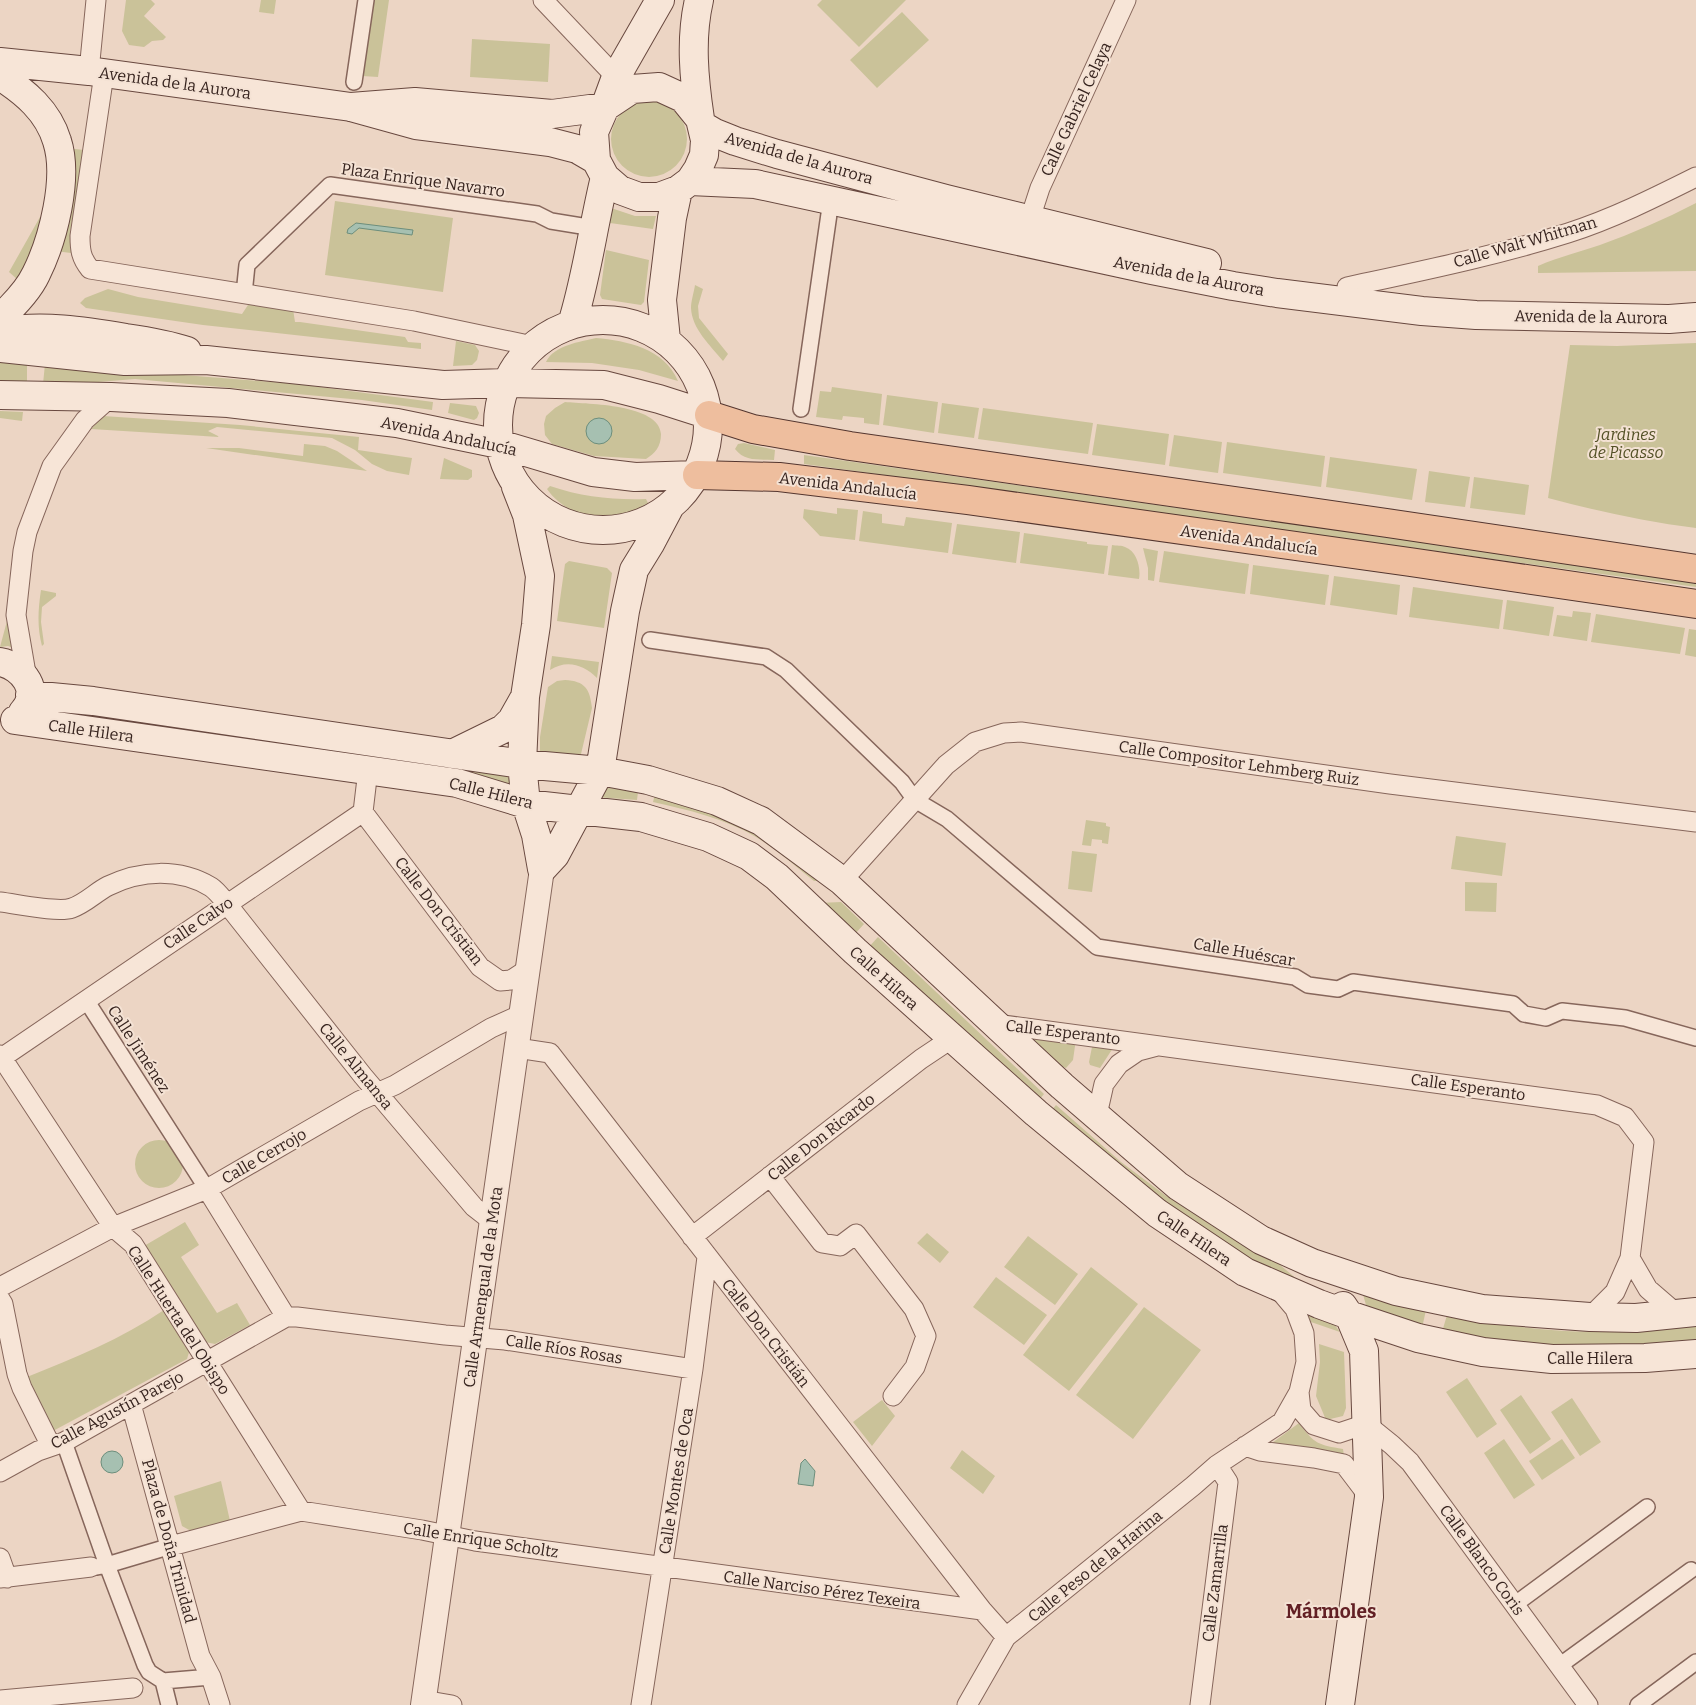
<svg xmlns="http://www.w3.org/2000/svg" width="1696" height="1705" font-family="Bitter,serif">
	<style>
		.green { fill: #cac299 }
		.water { fill: #a6c0b1; stroke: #6d8e7c }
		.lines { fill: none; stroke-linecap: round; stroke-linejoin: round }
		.pedestrian-casing { stroke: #86665b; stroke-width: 18 }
		.minor-casing { stroke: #86665b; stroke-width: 21 }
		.tertiary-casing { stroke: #86665b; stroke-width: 26 }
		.secondary-casing { stroke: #68483f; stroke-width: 30 }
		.primary-casing { stroke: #54362f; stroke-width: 30 }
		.pedestrian { stroke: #f7e5d7; stroke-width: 15 }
		.minor { stroke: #f7e5d7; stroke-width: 19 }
		.tertiary { stroke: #f7e5d7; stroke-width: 24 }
		.secondary { stroke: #f7e5d7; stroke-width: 28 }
		.primary { stroke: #eebe9e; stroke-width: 28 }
		.labels { text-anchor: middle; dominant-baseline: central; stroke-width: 4; stroke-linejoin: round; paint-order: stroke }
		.street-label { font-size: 16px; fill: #37241f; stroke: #f4e2d4 }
		.park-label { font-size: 16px; font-style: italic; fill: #535126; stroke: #f4e2d4 }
		.quarter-label { font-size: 19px; font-weight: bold; fill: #622025; stroke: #f4e2d4 }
	</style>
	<rect width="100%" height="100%" fill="#ecd5c4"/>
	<!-- green -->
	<path class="green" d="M126 0H151L155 4 144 16 166 37 163 40 152 41 144 47 129 45 122 31Z
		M261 0H276L274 14 259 12Z
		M373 0H389L378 77 362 76Z
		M822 0H906L859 47 817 5Z
		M902 12 929 40 877 88 850 60Z
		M472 39 550 44 548 82 470 77Z
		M611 139a38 38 0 1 1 76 0a38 38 0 1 1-76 0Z
		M66 148 84 150 70 233 71 253 55 251Z
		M335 201 453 218 443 292 325 275Z
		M1696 203V271L1538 273V266C1558 257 1580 252 1600 245 1633 233 1665 219 1696 203Z
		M611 208 635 216H656L653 229 610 223Z
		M42 216 36 248 18 280 9 272 40 217Z
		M606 250 649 260 644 302 641 305 602 299 600 295Z
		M695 285 703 289 698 306 699 318 728 354 723 361C710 345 692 329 691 308 691 301 694 292 695 285Z
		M108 289 138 297 242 314 250 302 293 309 295 322H300L405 337 408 342 421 343V349L203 325 86 308 80 303 85 298Z
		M596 338C627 341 664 348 678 381L639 370 592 363 546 362C554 345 580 342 596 338Z
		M456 341 475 345 479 351 477 360 472 365 453 366Z
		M1696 343V528C1646 522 1597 511 1548 498L1570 345 1617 346Z
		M0 358 27 362V384L0 381Z
		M45 364 297 384 433 402 432 410 362 400 135 379 86 383 43 384Z
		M832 387 882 394 879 425 864 423V418L843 416 842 420 816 417 820 391 831 392Z
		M887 395 938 402 934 433 883 425Z
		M565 402C588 404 659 404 661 434 661 447 655 453 646 459L594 456 552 444 545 435 544 424 546 416 555 408Z
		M450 403 476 406 479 413 477 418 474 420 448 413Z
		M942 403 979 408 974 438 938 433Z
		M983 408 1093 423 1088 454 978 439Z
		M0 411 23 412 22 421 0 418Z
		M103 416 240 425 359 437 358 450 412 458 409 475 387 471 372 464 355 450 332 438 217 427 208 431 220 437 91 429Z
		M1097 424 1169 434 1165 465 1092 455Z
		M1174 435 1222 442 1218 473 1169 466Z
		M1227 442 1325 456 1321 487 1223 473Z
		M744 443 775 450 774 460C759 459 745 462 735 449L738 444Z
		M304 444 325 446 337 451 367 471 206 448H239L303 456Z
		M804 455 1696 581V587L804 464Z
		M1330 457 1417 469 1412 500 1326 487Z
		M444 458 472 470V477L468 480 440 479Z
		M1429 471 1470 477 1465 507 1425 502Z
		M1474 477 1529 485 1525 515 1470 508Z
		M550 486C582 497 613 500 646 499L648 503C643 506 637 511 632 513 602 525 565 515 547 489Z
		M837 508 858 510 855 540 820 536 803 518 804 509 837 514Z
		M863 511 882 514V523L904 526 906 517 952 523 948 553 859 541Z
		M957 524 1020 532 1016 563 952 554Z
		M1024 533 1087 542V544L1108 546 1104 574 1020 563Z
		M1112 545C1116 546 1122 545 1125 547 1137 551 1141 568 1139 579L1108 575Z
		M1143 548 1158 551 1154 581 1148 580V568Z
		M1164 551 1249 564 1245 594 1159 582Z
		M569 561 607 568 612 573 604 628 557 621 565 564Z
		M1253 565 1329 575 1325 605 1250 594Z
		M1334 576 1400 585 1397 615 1330 605Z
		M12 586 16 649 8 646 0 647 7 621Z
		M1413 587 1503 600 1499 629 1409 617Z
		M41 590 56 593V596L42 607 41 622 44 644 42 646C37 627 38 610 41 590Z
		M1507 600 1554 607 1549 636 1503 629Z
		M1573 611 1591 613 1587 641 1553 636 1557 615 1572 617Z
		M1596 614 1685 628 1680 654 1591 642Z
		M1689 629 1696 630V657L1685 655Z
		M552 656 599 662 597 678C584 665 567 659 550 670Z
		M565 680C585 681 590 689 592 708L581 754 575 757 540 753V737L548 687 557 681Z
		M461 769 514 776 516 787 461 774Z
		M597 786 638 792 637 800 595 797Z
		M655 794 694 804 755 830 817 877V881H814C795 866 777 850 756 837 724 818 688 810 653 802Z
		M1086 820 1106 823V826L1110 827 1108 844 1102 843V840L1092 839 1091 846 1082 845Z
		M1456 836 1506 843 1502 876 1451 869Z
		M1072 851 1097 854 1092 892 1068 889Z
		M1465 882 1497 883 1496 912 1465 911Z
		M841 902 864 924 854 935 819 903Z
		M878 937 1044 1094 1039 1100 868 948Z
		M1029 1036 1076 1039 1073 1060 1066 1068 1063 1067Z
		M1093 1042 1113 1048 1100 1068 1090 1065 1089 1062Z
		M1056 1105 1121 1162 1165 1195 1216 1228 1272 1258 1306 1287 1270 1271 1161 1203 1051 1111Z
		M135 1164a24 24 0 1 1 48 0a24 24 0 1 1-48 0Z
		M185 1222 199 1245 181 1257 217 1313 237 1303 250 1325 215 1344 205 1342 144 1246Z
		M927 1233 949 1252 940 1263 917 1243Z
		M1028 1236 1078 1274 1055 1305 1004 1267Z
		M1091 1267 1138 1304 1069 1391 1023 1355Z
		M996 1277 1047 1315 1024 1345 973 1307Z
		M1362 1291 1426 1310 1422 1328 1368 1312Z
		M1144 1307 1201 1350 1133 1439 1076 1395Z
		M164 1310 190 1349 187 1359 53 1431 27 1377C75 1358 121 1339 164 1310Z
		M1306 1312 1332 1321 1340 1332 1311 1322Z
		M1447 1315C1486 1322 1525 1329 1565 1331 1609 1333 1653 1329 1696 1324V1344L1568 1349 1485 1341 1442 1332Z
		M1319 1344 1344 1352 1346 1408 1343 1416 1326 1420 1316 1396 1320 1362Z
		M1467 1378 1497 1424 1477 1438 1446 1392Z
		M1521 1395 1551 1439 1530 1454 1500 1410Z
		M1572 1398 1601 1442 1580 1456 1551 1412Z
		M882 1400 895 1416 872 1446 853 1422Z
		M1299 1423C1314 1444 1319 1445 1343 1449L1344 1456 1268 1446Z
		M1504 1439 1535 1485 1514 1499 1484 1453Z
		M1562 1439 1575 1458 1542 1480 1529 1461Z
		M962 1450 995 1476 983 1494 950 1468Z
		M221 1481 230 1521 191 1531 182 1526 174 1496Z"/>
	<!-- water -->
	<path class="water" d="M356 223 413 230 412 235 359 228 352 234 347 233 348 229Z
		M586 431a13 13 0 1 1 26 0a13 13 0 1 1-26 0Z
		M101 1462a11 11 0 1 1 22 0a11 11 0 1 1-22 0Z
		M805 1459 815 1471 813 1486 798 1484 801 1463Z"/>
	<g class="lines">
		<defs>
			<path id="pedestrian" d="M354 82 366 0
				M244 294 247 265 330 185 537 214 551 221 594 228
				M801 409 831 200
				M650 640 766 657 786 670 902 782 915 800 947 819 1097 947 1295 977 1308 985 1338 989 1353 982 1513 1004 1524 1014 1546 1018 1562 1011 1625 1018 1696 1038
				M86 1000 207 1189
				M64 1442 107 1565 145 1665 149 1672 163 1681 211 1677
				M97 1567 107 1565 171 1546
				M1514 1605 1647 1507
				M1559 1666 1691 1570
				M163 1681 169 1705
				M1638 1705 1696 1662"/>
			<path id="minor" d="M543 0 616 77
				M89 71 96 0
				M104 74 80 236C80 250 81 258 90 269L414 321 533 346
				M1026 231 1040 188 1126 0
				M1347 287C1421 271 1495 256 1568 233 1612 219 1654 198 1696 177
				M27 679 16 615 23 551 27 532 52 466 85 420 111 397
				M363 812 480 967 500 981 511 980 528 969
				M842 881 946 765 975 742 1004 733 1021 732 1390 784 1696 822
				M0 902C17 904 58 913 72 908 86 903 96 892 108 886 141 870 179 868 211 887 217 891 222 898 227 904L363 1076 474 1207 492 1221
				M996 1024 1597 1105 1625 1117 1644 1142 1630 1258 1615 1292 1590 1317
				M517 1048 550 1053 982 1610 1006 1637
				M0 1055 113 1227 133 1244 301 1511
				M0 1059 363 812 368 770
				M1097 1115 1104 1084 1119 1064 1138 1051 1157 1046
				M770 1176 822 1243 840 1246 856 1234 914 1309 926 1336 915 1367 893 1396
				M207 1189 286 1317
				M692 1237 921 1059 951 1039
				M1630 1258 1648 1289 1677 1314
				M0 1287 113 1227 207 1189 359 1101 395 1085 491 1028 522 1014
				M0 1299 3 1304 17 1374 22 1388 48 1440 55 1445
				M1299 1392 1301 1410 1314 1425 1339 1433 1366 1424 1392 1445 1410 1462 1588 1705
				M131 1404 200 1656 211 1677 220 1705
				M1245 1446 1260 1451 1314 1458 1344 1464 1369 1497
				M0 1472 38 1451 64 1442 286 1317H297L445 1335 505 1340 693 1369
				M171 1546 301 1511 422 1530 475 1541 982 1610
				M0 1558 7 1578
				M0 1578 91 1567
				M0 1700 133 1688
				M423 1700 452 1705
				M641 1705 693 1369 707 1257
				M967 1705 1006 1637 1193 1486 1217 1465 1282 1422 1299 1392 1306 1362 1304 1333 1295 1309 1279 1290
				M1200 1705 1228 1482 1217 1465"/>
			<path id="tertiary" d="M423 1705 542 869"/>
			<path id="secondary" d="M699 0C690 39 694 79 700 119
				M0 62 89 71 351 107 416 125 550 142 577 149 596 160
				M0 76C25 92 48 111 57 141 69 178 53 240 36 274 28 291 13 306 0 318
				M351 107 415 102 552 114 605 107 632 89 659 87 683 98 700 119 705 140 704 155 698 169 690 181 678 190 659 197H639L620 190 605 177 596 160 594 132 605 107 616 77 660 0
				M703 126 715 133 735 141 777 154 946 199 1207 263
				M690 181 755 184 1152 270 1233 286 1277 293 1422 311 1476 315 1669 319 1696 317
				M498 425a105 105 0 1 1 210 0a105 105 0 1 1-210 0Z
				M572 324C587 276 593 226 605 177
				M0 332C41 324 85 331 126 338 147 341 167 344 187 351
				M666 340 662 300 672 218 678 190
				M0 348 125 361 206 360 443 385 506 383 604 385 659 399 709 415
				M0 395 111 397 228 403 397 423 499 444 593 472 635 477 697 475
				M516 487 527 515 540 576 536 625 525 697 522 764 526 804 536 835 542 869
				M0 662C23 666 42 692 23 712
				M30 695 93 701 522 764 600 771 648 780 717 801 761 821 842 881 1062 1086 1178 1186 1261 1240 1312 1263 1396 1291 1482 1309 1590 1317 1636 1318 1696 1312
				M15 720 457 783 526 804 641 817 708 837 749 856 777 877 855 951 1036 1113 1157 1213 1245 1272 1319 1304 1349 1315 1418 1338 1483 1352 1552 1359 1645 1358 1696 1354
				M452 754 503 729 512 720 525 697
				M542 869 555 855 600 771 625 611 634 570 650 544 669 508
				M1340 1705 1369 1497 1364 1351 1349 1315 1343 1306"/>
			<path id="primary" d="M709 415 753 429 850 446 1387 523 1696 569
				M697 475 779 477 968 500 1410 562 1696 604"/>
		</defs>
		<!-- pedestrian casing -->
		<use href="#pedestrian" class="pedestrian-casing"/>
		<!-- minor casing -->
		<use href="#minor" class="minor-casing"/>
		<!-- tertiary casing -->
		<use href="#tertiary" class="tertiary-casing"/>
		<!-- secondary casing -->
		<use href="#secondary" class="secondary-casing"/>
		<!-- primary casing -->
		<use href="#primary" class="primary-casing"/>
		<!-- pedestrian -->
		<use href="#pedestrian" class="pedestrian"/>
		<!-- minor -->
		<use href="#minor" class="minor"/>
		<!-- tertiary -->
		<use href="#tertiary" class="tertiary"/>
		<!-- secondary -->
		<use href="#secondary" class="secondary"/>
		<!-- primary -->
		<use href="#primary" class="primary"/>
	</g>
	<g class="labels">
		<!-- street labels -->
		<g class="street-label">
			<text transform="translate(175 83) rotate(8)">Avenida de la Aurora</text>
			<text transform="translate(1076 109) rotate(-65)">Calle Gabriel Celaya</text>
			<text transform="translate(799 158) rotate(16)">Avenida de la Aurora</text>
			<text transform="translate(423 180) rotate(8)">Plaza Enrique Navarro</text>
			<text transform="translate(1525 242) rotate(-16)">Calle Walt Whitman</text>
			<text transform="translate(1189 276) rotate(11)">Avenida de la Aurora</text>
			<text transform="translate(1591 317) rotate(1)">Avenida de la Aurora</text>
			<text transform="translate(449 436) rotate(12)">Avenida Andalucía</text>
			<text transform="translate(848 486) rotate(7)">Avenida Andalucía</text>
			<text transform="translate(1249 540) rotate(8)">Avenida Andalucía</text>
			<text transform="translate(91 731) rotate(8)">Calle Hilera</text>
			<text transform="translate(1239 763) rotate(8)">Calle Compositor Lehmberg Ruiz</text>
			<text transform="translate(491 793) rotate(14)">Calle Hilera</text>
			<text transform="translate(439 911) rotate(52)">Calle Don Cristian</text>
			<text transform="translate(198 923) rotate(-34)">Calle Calvo</text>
			<text transform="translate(1244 952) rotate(10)">Calle Huéscar</text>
			<text transform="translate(884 978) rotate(42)">Calle Hilera</text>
			<text transform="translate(1063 1032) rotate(7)">Calle Esperanto</text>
			<text transform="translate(139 1049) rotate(57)">Calle Jiménez</text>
			<text transform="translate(356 1066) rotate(51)">Calle Almansa</text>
			<text transform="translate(1468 1087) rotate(8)">Calle Esperanto</text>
			<text transform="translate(821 1137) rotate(-38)">Calle Don Ricardo</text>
			<text transform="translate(264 1156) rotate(-30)">Calle Cerrojo</text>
			<text transform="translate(1194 1238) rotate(34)">Calle Hilera</text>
			<text transform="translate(483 1287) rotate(-82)">Calle Armengual de la Mota</text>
			<text transform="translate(179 1320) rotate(57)">Calle Huerta del Obispo</text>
			<text transform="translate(766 1333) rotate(52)">Calle Don Cristián</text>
			<text transform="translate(564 1349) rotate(9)">Calle Ríos Rosas</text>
			<text x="1590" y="1358">Calle Hilera</text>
			<text transform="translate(117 1410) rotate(-28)">Calle Agustín Parejo</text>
			<text transform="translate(676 1481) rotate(-81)">Calle Montes de Oca</text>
			<text transform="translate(481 1540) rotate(9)">Calle Enrique Scholtz</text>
			<text transform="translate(169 1541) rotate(75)">Plaza de Doña Trinidad</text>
			<text transform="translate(1482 1560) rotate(54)">Calle Blanco Coris</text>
			<text transform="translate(1095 1566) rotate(-39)">Calle Peso de la Harina</text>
			<text transform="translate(1215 1583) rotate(-83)">Calle Zamarrilla</text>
			<text transform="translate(822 1590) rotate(8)">Calle Narciso Pérez Texeira</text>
		</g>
		<!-- park labels -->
		<g class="park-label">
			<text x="1626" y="434">Jardines<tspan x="1626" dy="18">de Picasso</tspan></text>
		</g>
		<!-- quarter labels -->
		<g class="quarter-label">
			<text x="1331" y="1611">Mármoles</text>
		</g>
	</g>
</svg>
